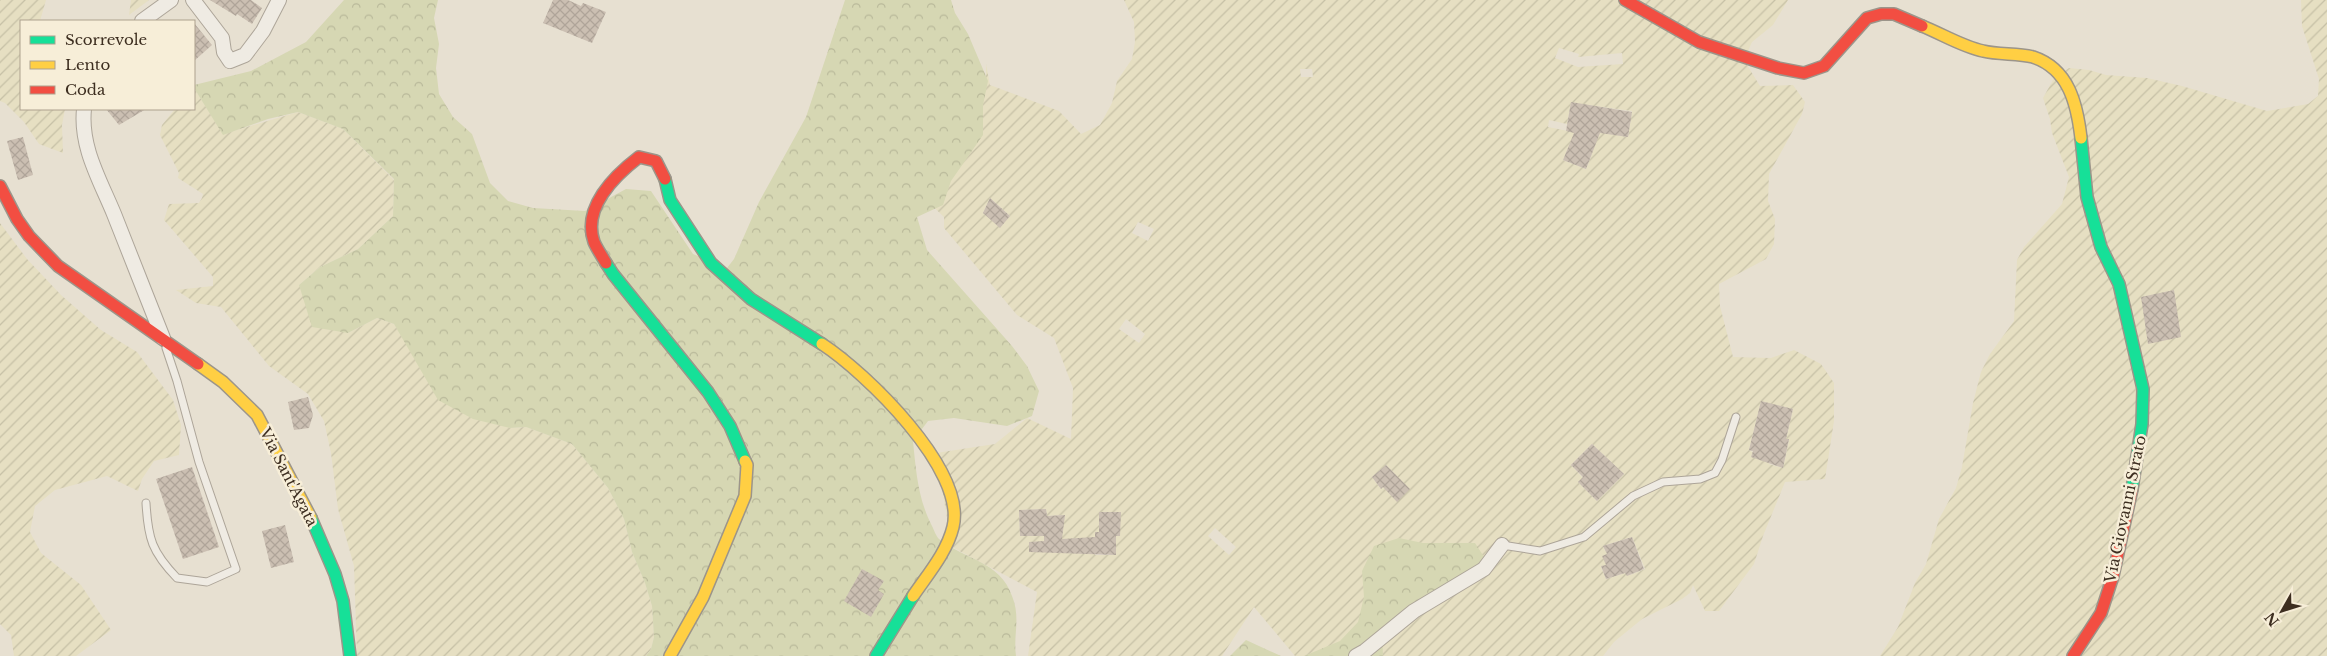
<svg xmlns="http://www.w3.org/2000/svg" width="2327" height="656" font-family="'Libre Baskerville',serif">
	<style>
		.farmland { fill: url(#farmland-furrows); fill-rule: evenodd }
		.forest { fill: url(#forest-crowns) }
		.building { fill: url(#building-cross-hatch) }
		.lines { fill: none; stroke-linecap: round; stroke-linejoin: round }
		.lane-casing { stroke: #ada599; stroke-width: 9 }
		.street-casing { stroke: #ada599; stroke-width: 16 }
		.fast-casing { stroke: #9c958a; stroke-width: 14 }
		.slow-casing { stroke: #9c958a; stroke-width: 14 }
		.jam-casing { stroke: #9c958a; stroke-width: 14 }
		.lane { stroke: #efebe3; stroke-width: 7 }
		.street { stroke: #efebe3; stroke-width: 14 }
		.fast { stroke: #16e098; stroke-width: 11 }
		.slow { stroke: #ffcf43; stroke-width: 11 }
		.jam { stroke: #f24e42; stroke-width: 11 }
		.labels { text-anchor: middle; dominant-baseline: central; stroke-width: 5; stroke-linejoin: round; paint-order: stroke }
		.street-label { font-size: 15px; fill: #3d2e20; stroke: #f7eed8 }
	</style>
	<defs>
		<pattern id="farmland-furrows" width="10" height="10" patternUnits="userSpaceOnUse" patternTransform="scale(1.25)"><rect width="10" height="10" fill="#e6dfc2"/><path d="M-1 1l2-2M0 10L10 0M9 11l2-2" fill="none" stroke="#c6c0a6"/></pattern>
		<pattern id="forest-crowns" width="20" height="18" patternUnits="userSpaceOnUse" patternTransform="scale(1.25)"><rect width="20" height="18" fill="#d6d7b3"/><path d="M2 6a3 3 0 1 1 6 0M12 15a3 3 0 1 1 6 0" fill="none" stroke="#b9b99a"/></pattern>
		<pattern id="building-cross-hatch" width="8" height="8" patternUnits="userSpaceOnUse" patternTransform="scale(1.25)"><rect width="8" height="8" fill="#cbbfb2"/><path d="M0 0l8 8M0 8l8-8" fill="none" stroke="#afa499"/></pattern>
	</defs>
	<rect width="100%" height="100%" fill="#e7e0d1"/>
	<!-- farmland -->
	<path class="farmland" d="M0 0H46L40 21H21V109H65L62 125 63 153 39 144 24 122 5 103 0 101Z
		M131 0H149L129 15Z
		M1124 0H1788L1773 25 1752 42 1744 60 1760 86 1793 85 1805 102 1802 114 1769 174 1768 201 1775 219 1774 244 1766 259 1719 284 1720 306 1733 357 1771 358 1794 350 1821 364 1834 383V421L1825 479 1785 482 1763 536 1754 564 1719 611H1705L1693 585 1690 593 1682 599 1642 619 1614 642 1603 656H1295L1254 607 1222 656H1028L1037 592 952 547 936 453 995 444 1027 418 1071 439 1073 388 1054 338 1017 315 944 228V217L906 181 986 79V64L990 85 1059 111 1081 134 1100 125 1112 103 1117 81 1132 59 1135 42 1134 22ZM1559 48 1579 54 1578 57 1622 53 1623 64 1578 67 1555 58ZM1300 69H1312L1313 77H1301ZM1571 103 1632 111 1628 137 1570 127 1568 131 1548 127 1549 120 1567 124ZM1570 144 1592 154 1586 169 1563 160ZM990 198 1010 216 1000 227 983 213ZM1138 222 1154 229 1148 241 1132 233ZM1126 319 1145 334 1139 343 1119 329ZM1761 402 1793 409 1786 439 1789 440 1783 468 1769 464V462L1749 450ZM1592 444 1624 474 1597 501 1578 482 1583 478 1571 465ZM1386 465 1409 489 1383 487 1381 489 1372 477ZM1046 509 1047 516 1065 515 1059 539 1044 552V536H1020L1019 510ZM1099 512 1120 513V536H1116V555H1095V533L1099 532ZM1215 528 1236 547 1229 555 1208 536ZM1632 537 1645 569 1630 575 1625 573 1606 579 1601 567 1606 565 1614 549 1605 551 1603 546Z
		M2301 0H2327V656H1880L1898 627 1915 583 1926 564 1939 519 1956 488 1962 467 1973 403 1981 372 1990 354 2014 321 2017 260 2024 247 2062 204 2069 177 2052 133 2050 119 2043 98 2054 78 2069 68 2089 70 2106 75 2147 78 2182 86 2267 111 2308 104 2318 96 2319 79 2302 26Z
		M194 88 223 134 298 112 343 129 394 180 393 216 358 249 320 267 299 285 348 333 377 318 394 324 413 354 510 428 526 427 572 444 608 488 624 519 632 552 645 583 652 606 654 637 651 649 646 656H357L354 566 338 509 331 453 324 421 308 394 269 366 221 307 196 303 176 290 213 286V277L164 220 169 204 199 203 202 198 203 194 178 178 179 173 160 135 162 125 175 109H194Z
		M0 223 27 259 61 295 101 330 137 352 173 400 181 425 179 455 154 461 142 479 138 491 107 476 55 490 35 506 30 532 41 553 81 585 111 630 76 656H14L11 635 0 624Z"/>
	<!-- forest -->
	<path class="forest" d="M344 0H438L434 18 439 44 436 68 439 94 453 117 472 134 490 183 508 201 533 208 585 211 626 189 651 191 693 254 727 268 734 259 759 202 806 117 845 0H951L955 13 968 34 988 81 983 105V135L951 181 943 205 917 217 927 250 1012 346 1027 366 1039 391 1032 416 1007 426 954 418 928 421 913 441C916 471 918 499 932 526 934 530 936 536 939 539 965 560 1000 561 1012 596 1021 618 1013 635 1016 656H646L651 649 654 637 652 606 645 583 632 552 624 519 608 488 572 444 526 427 510 428 473 419 438 400 394 324 377 318 348 333 312 327 299 285 320 267 358 249 393 216 394 179 343 129 298 112 268 119 223 135 194 88V85L251 71 306 42Z
		M1399 538 1423 543H1475L1488 563 1474 583 1426 604 1382 630 1383 656H1304L1340 641 1358 622 1364 597 1362 571 1374 546Z
		M1246 640 1281 656H1230Z"/>
	<!-- building -->
	<path class="building" d="M210 0H251L262 8 252 24 237 14 236 16Z
		M553 0H568L581 6 583 3 606 12 592 43 543 23Z
		M194 23 212 45 194 61Z
		M1571 102 1632 112 1628 137 1600 133 1586 169 1563 160 1574 133 1566 131Z
		M106 109H146L119 125Z
		M23 137 33 175 18 180 7 141Z
		M990 198 1010 216 1000 228 983 213Z
		M2174 290 2181 337 2148 344 2141 297Z
		M308 397 313 415 309 428 294 430 288 402Z
		M1761 401 1793 409 1786 439H1789L1783 468 1751 457 1753 451 1749 450Z
		M1592 444 1624 474 1597 501 1578 482 1583 477 1571 465Z
		M1386 465 1410 489 1397 502 1383 487 1381 489 1372 477Z
		M192 467 219 547 183 559 156 479Z
		M1046 509 1047 516 1065 515 1062 539 1095 537V532H1099V512H1121L1120 536H1116V555L1029 552V542L1044 541V536H1020L1019 510Z
		M285 525 294 562 271 568 262 531Z
		M1632 537 1644 569 1627 576 1625 573 1606 579 1601 566 1606 565 1602 556 1607 554 1603 546Z
		M862 569 884 581 878 590 884 594 871 617 844 601Z"/>
	<g class="lines">
		<defs>
			<path id="lane" d="M146 503C148 539 152 552 177 578L207 582 236 569 199 462 177 381 166 348
				M1502 545 1540 551 1584 537 1633 496 1663 482 1700 479 1715 473 1722 460 1736 417"/>
			<path id="street" d="M193 0 222 38 224 52 230 61 245 55 263 31 279 0
				M142 21 171 0
				M84 109C80 147 100 180 114 214 130 255 147 297 163 338
				M1356 656 1365 651 1414 611 1484 569 1502 545"/>
			<path id="fast" d="M2081 138 2087 197 2101 247 2119 284 2143 389 2142 424 2132 489
				M665 179 670 200 711 263 751 299 822 344
				M606 263 613 274 708 392 730 426 745 461
				M311 518 335 574 343 601 350 656
				M876 656 913 596"/>
			<path id="slow" d="M1922 26C1942 34 1963 47 1983 51 1999 55 2017 53 2033 57 2069 69 2077 104 2081 138
				M822 344C865 372 967 470 953 527 947 552 928 574 913 596
				M198 364 223 382 257 415 311 518
				M670 656 703 597 745 496 747 465 745 461"/>
			<path id="jam" d="M1625 0 1699 42 1778 68 1804 73 1824 66 1867 18 1881 14H1894L1922 26
				M0 186 17 219 29 236 58 266 198 364
				M606 263C602 256 597 249 594 242 582 208 614 176 639 157L656 161 665 179
				M2073 656 2101 613 2113 576 2132 489"/>
		</defs>
		<!-- lane casing -->
		<use href="#lane" class="lane-casing"/>
		<!-- street casing -->
		<use href="#street" class="street-casing"/>
		<!-- fast casing -->
		<use href="#fast" class="fast-casing"/>
		<!-- slow casing -->
		<use href="#slow" class="slow-casing"/>
		<!-- jam casing -->
		<use href="#jam" class="jam-casing"/>
		<!-- lane -->
		<use href="#lane" class="lane"/>
		<!-- street -->
		<use href="#street" class="street"/>
		<!-- fast -->
		<use href="#fast" class="fast"/>
		<!-- slow -->
		<use href="#slow" class="slow"/>
		<!-- jam -->
		<use href="#jam" class="jam"/>
	</g>
	<g class="labels">
		<!-- street labels -->
		<g class="street-label">
			<text transform="translate(289 477) rotate(63)">Via Sant'Agata</text>
			<text transform="translate(2125 509) rotate(-78)">Via Giovanni Strato</text>
		</g>
	</g>
	<!-- legend -->
	<rect x="20" y="20" width="175" height="90" fill="#f7eed8" stroke="#ada18e"/>
	<rect x="30" y="36" width="25" height="8" fill="#16e098" stroke="#ada18e"/>
	<text x="65" y="45" font-size="15" fill="#3d2e20">Scorrevole</text>
	<rect x="30" y="61" width="25" height="8" fill="#ffcf43" stroke="#ada18e"/>
	<text x="65" y="70" font-size="15" fill="#3d2e20">Lento</text>
	<rect x="30" y="86" width="25" height="8" fill="#f24e42" stroke="#ada18e"/>
	<text x="65" y="95" font-size="15" fill="#3d2e20">Coda</text>
	<!-- north arrow -->
	<g transform="translate(2282 611) rotate(231)" stroke="#f7eed8" stroke-width="4" paint-order="stroke">
	<path d="M0-4L9 19L0 12L-9 19Z" fill="#3d2e20"/>
	<text y="-8" font-size="14" font-weight="bold" text-anchor="middle" fill="#3d2e20">N</text>
	</g>
</svg>
